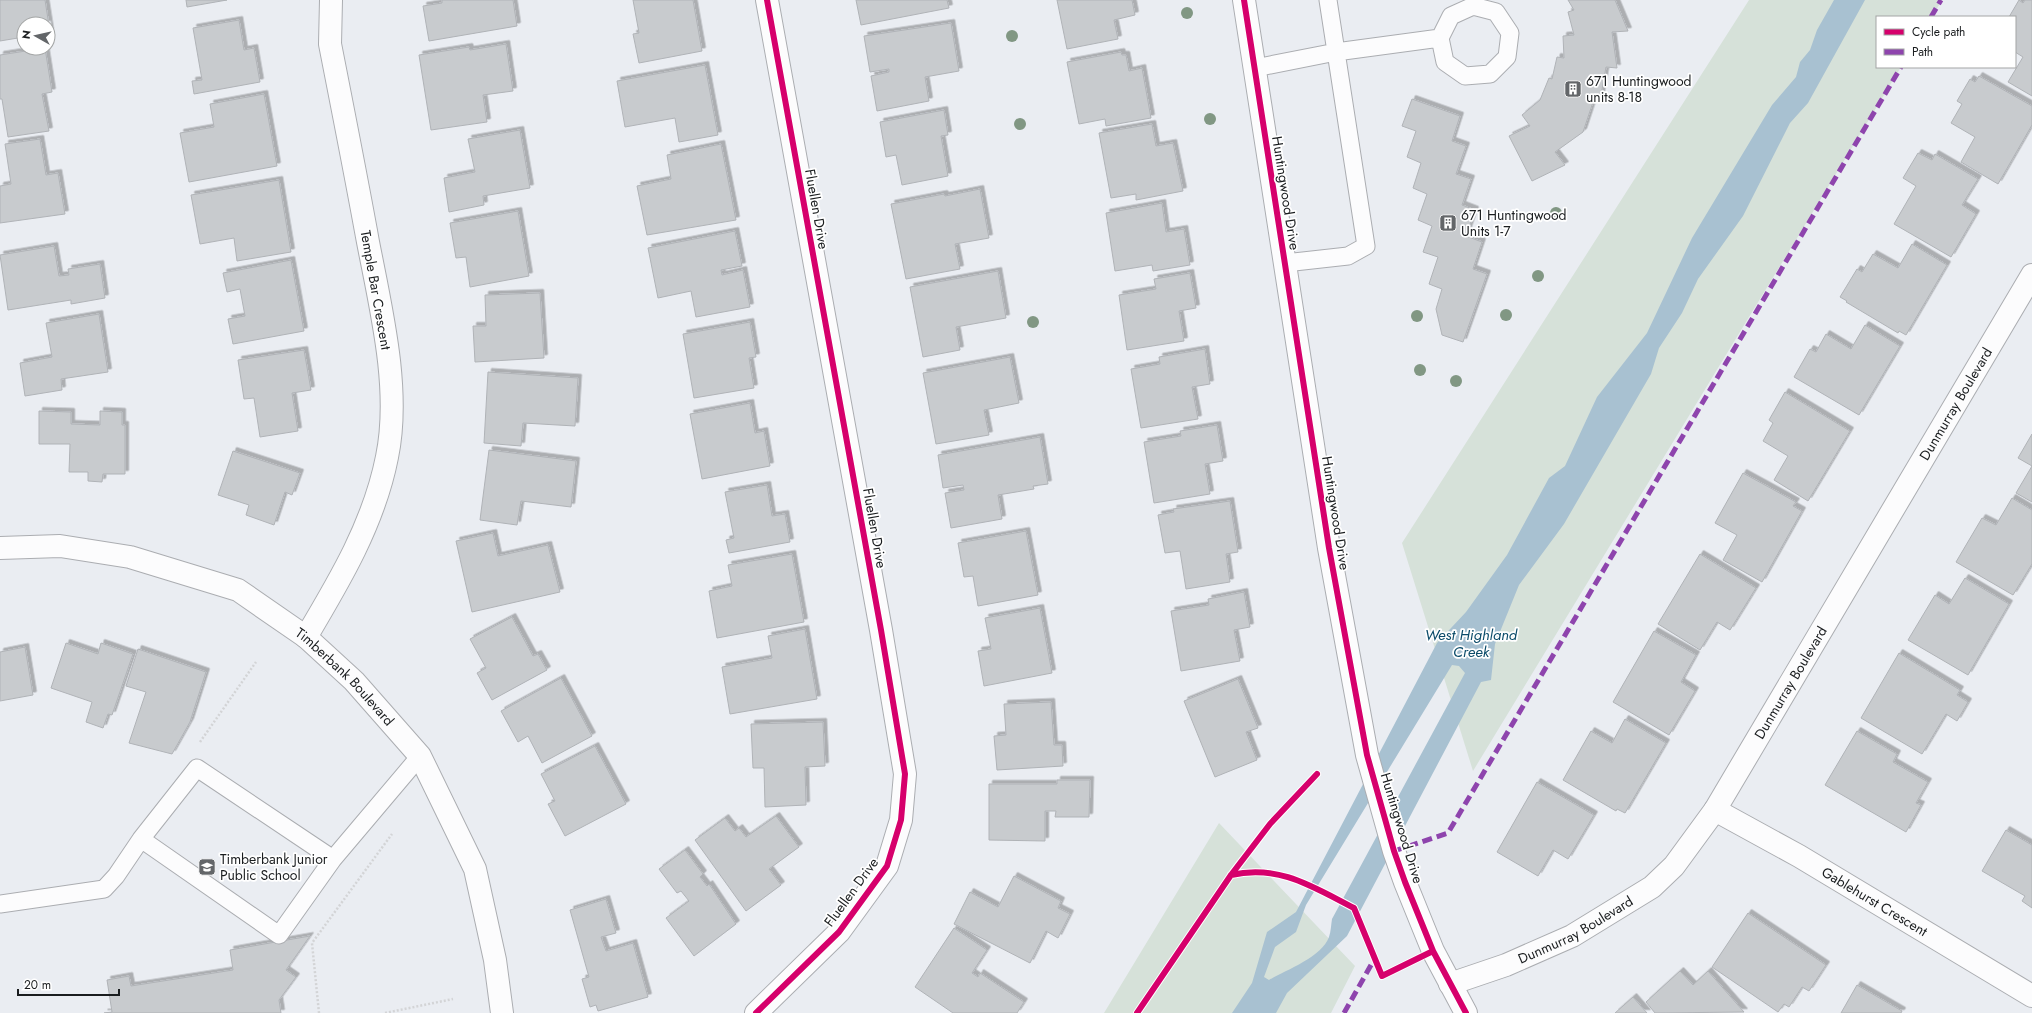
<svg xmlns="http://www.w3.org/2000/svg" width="2032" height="1013" font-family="Jost,sans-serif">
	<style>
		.green { fill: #d6e1d9 }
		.water { fill: #a8c1d1; fill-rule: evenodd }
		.building { fill: #c8cbce; stroke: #b0b3b7; filter: url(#shadow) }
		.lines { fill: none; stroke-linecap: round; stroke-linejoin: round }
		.service-casing { stroke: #abadb1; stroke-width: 19 }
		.minor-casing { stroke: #abadb1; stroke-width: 24 }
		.tertiary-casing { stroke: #abadb1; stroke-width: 24 }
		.path { stroke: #d3d4d6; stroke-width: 2.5; stroke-dasharray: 2 2; stroke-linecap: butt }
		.service { stroke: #fcfcfd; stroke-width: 17 }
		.minor { stroke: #fcfcfd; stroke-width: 22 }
		.tertiary { stroke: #fcfcfd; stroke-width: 22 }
		.quiet { stroke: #8e44ad; stroke-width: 5; stroke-dasharray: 10 5; stroke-linecap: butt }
		.cycleway-casing { stroke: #fff; stroke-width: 8 }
		.cycleway { stroke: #d6006c; stroke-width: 6 }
		.tree { fill: #819783 }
		.labels { text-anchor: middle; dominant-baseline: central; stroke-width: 3.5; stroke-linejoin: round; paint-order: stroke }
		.poi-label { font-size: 14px; fill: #1a1d1f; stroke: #fff; text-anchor: start }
		.street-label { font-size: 14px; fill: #1a1d1f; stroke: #fff }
		.water-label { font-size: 15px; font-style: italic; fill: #0c4c6a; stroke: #fff }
	</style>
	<defs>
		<filter id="shadow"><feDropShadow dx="3.5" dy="-3.5" stdDeviation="0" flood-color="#0004"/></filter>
	</defs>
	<rect width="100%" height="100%" fill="#eaedf2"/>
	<!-- green -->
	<path class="green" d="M1749 0H1942L1932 17H1877V67H1901L1473 771 1402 543Z
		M1219 823 1355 966 1331 1013H1104Z"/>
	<!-- water -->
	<path class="water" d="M1834 0H1865L1808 103 1790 123 1743 216 1698 279 1682 313 1659 348 1651 374 1564 524 1519 585 1495 644 1491 680 1481 682 1347 936 1287 993 1276 1013H1232L1252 983 1267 932 1296 912 1437 643 1466 612 1507 555 1549 478 1565 466 1597 397 1647 333 1692 238 1772 105 1796 77 1800 62 1810 50 1817 30ZM1452 665 1459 666 1465 673 1332 919C1331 925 1331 931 1329 937 1322 957 1286 970 1269 980L1264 977 1275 947 1296 932 1306 905Z"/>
	<!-- building -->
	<path class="building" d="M0 0H45L50 32 48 33V24H24V37L0 41Z
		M186 0H227L187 7Z
		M442 0H513L517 26 429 41 423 6 442 3Z
		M633 0H693L702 51 639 63 633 34 639 33Z
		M856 0H947L949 8 861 25Z
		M1057 0H1132L1135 15 1114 20 1118 39 1067 49Z
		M1568 0H1615L1628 31 1612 32 1617 68 1606 67 1600 101 1594 99 1583 132 1555 152 1565 165 1532 181 1509 136 1530 126 1522 115 1540 100 1549 78 1552 79 1557 57 1564 58 1563 36 1574 35 1568 12 1574 10Z
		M2019 0 2023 3 2025 0H2032V96L2008 82 2023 57 2015 52V17H2009Z
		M239 20 244 50 254 48 260 82 194 94 192 81 202 80 193 28Z
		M951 23 959 71 925 77 929 101 877 111 871 76 889 72V69L870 72 864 36Z
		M506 44 513 91 483 95 487 122 431 130 419 55 469 47 470 50Z
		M45 48 52 92 42 94 49 131 8 137 2 99H0V55Z
		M1121 52 1122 55H1126L1129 71 1142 68 1151 118 1106 126 1105 119 1079 124 1067 62Z
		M705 65 718 135 679 142 675 118 625 127 617 81Z
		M1979 76 2032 106V125L1998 184 1961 162 1975 137 1951 123 1962 104 1957 101 1970 79 1975 82Z
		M264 94 277 166 189 182 180 133 214 127 210 104Z
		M1412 99 1460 116 1452 141 1466 146 1456 174 1471 179 1462 205 1475 210 1466 236 1482 242 1473 269 1487 274 1463 342 1442 335 1436 309 1442 289 1429 284 1438 257 1423 252 1432 226 1418 220 1427 194 1413 188 1421 163 1407 157 1416 131 1402 126Z
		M944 110 948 135 941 136 948 176 902 185 896 155 886 157 880 122Z
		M1152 124 1156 146 1173 143 1183 191 1136 200V194L1111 198 1099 133Z
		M520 130 530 188 483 196 484 205 449 212 444 178 475 172 468 139Z
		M40 139 46 175 58 173 65 214 0 223V186L11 184 5 144Z
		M721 144 736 220 647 235 637 186 671 179 667 155Z
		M1918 153 1932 160 1935 154 1978 179 1962 205 1976 214 1951 257 1894 224 1916 186 1903 178Z
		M279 180 291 252 237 261 234 238 200 244 191 195Z
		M980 189 989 238 955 244 960 269 906 279 891 204 944 194 945 196Z
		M1162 203 1166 232 1184 229 1190 265 1153 271 1152 265 1115 271 1106 213Z
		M518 211 529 276 470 287 466 257 456 258 450 223Z
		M735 231 742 266 721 270 722 275 743 270 750 307 696 317 691 291 658 298 648 248Z
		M1912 244 1947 265 1906 335 1899 331 1898 333 1846 302 1847 301 1840 297 1857 269 1862 272 1873 254 1898 268Z
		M54 246 59 276 69 275 68 269 100 264 105 298 71 304V300L8 310 0 255Z
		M291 260 304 331 233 344 228 319 245 316 240 289 227 292 223 273Z
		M998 271 1006 318 956 327 960 350 923 357 910 287Z
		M1190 273 1196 308 1179 311 1184 341 1127 350 1119 295 1156 289 1154 279Z
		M540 293 544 358 475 362 473 326H486L485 295Z
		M99 314 108 372 61 379 62 390 25 396 20 363 52 357 46 323Z
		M750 322 756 357 749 358 754 388 694 398 683 334Z
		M1865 325 1900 346 1859 415 1794 377 1810 349 1816 352 1826 334 1851 349Z
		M1205 349 1210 384 1192 387 1198 419 1141 428 1131 369 1160 364 1159 357Z
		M304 350 311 390 292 393 298 431 260 437 254 398 244 399 238 360Z
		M1010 357 1019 403 984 410 989 435 936 444 923 373Z
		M488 372 578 378 575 426 523 423 521 446 484 443Z
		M1785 392 1850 431 1808 501 1774 480 1788 456 1763 441 1773 423 1769 420Z
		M750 403 755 433 764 431 770 466 702 479 690 414Z
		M39 411 71 412V424L100 425V411L122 412V425H125V474H103L102 482 88 481V472H69L70 444H39Z
		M1217 425 1223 461 1205 464 1210 494 1154 503 1144 442 1181 436 1180 431Z
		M2032 434V466L2018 458Z
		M1040 437 1048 484 1033 486 1034 489 998 495 1002 519 951 528 945 493 964 490 963 485 943 488 938 455Z
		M489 450 576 461 571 507 521 501 517 525 480 520Z
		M233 451 300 473 292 495 285 492 274 525 246 515 249 505 218 495Z
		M2032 466V502L2016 493Z
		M1743 473 1796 502 1793 506 1802 511 1762 582 1723 560 1737 535 1715 523Z
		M767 485 772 516 785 514 790 542 729 553 726 540 734 538 725 492Z
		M2012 498 2032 510V564L2013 595 1956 562 1982 518 1996 525Z
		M1230 501 1238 552 1226 554 1230 582 1186 589 1180 551 1165 553 1158 515 1174 512 1173 509Z
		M1026 531 1038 595 978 606 973 576 964 577 958 543Z
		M493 533 498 556 548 545 560 592 472 612 456 541Z
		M792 554 804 622 717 638 709 591 732 586 728 565Z
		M1700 554 1756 588 1730 630 1717 622 1700 650 1658 624Z
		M1965 578 2009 604 1968 675 1908 640 1935 595 1949 604Z
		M1244 592 1250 627 1234 630 1240 661 1181 671 1171 611 1209 605 1208 599Z
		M1040 608 1052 673 984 686 978 651 991 649 985 618Z
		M512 617 533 656 538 654 547 670 492 700 477 673 486 668 470 639Z
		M805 629 817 699 730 714 722 667 772 658 768 636Z
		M1654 631 1696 655 1681 682 1695 691 1669 735 1613 702Z
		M66 643 98 654 101 643 133 654 112 715 108 714 103 728 86 722 92 702 51 688Z
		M25 647 33 695 0 701V652Z
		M138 649 206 672 190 722 172 754 129 743 146 692 126 686Z
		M1899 653 1960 690 1957 695 1968 702 1957 721 1946 714 1922 754 1861 718Z
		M561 678 592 736 542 763 528 736 518 742 501 711Z
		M1238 679 1258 728 1246 732 1257 760 1215 777 1184 701Z
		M1051 702 1054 745H1062L1063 766 997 770 994 736 1006 735 1004 704Z
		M1625 719 1666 743 1625 813 1617 809 1616 811 1563 780 1591 731 1612 743Z
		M823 722 825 766 805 767 806 805 765 807 764 768H753L751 724Z
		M1857 731 1897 754 1893 762 1928 782 1916 803 1921 805 1906 832 1825 785Z
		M595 746 626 804 565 836 548 804 555 801 541 774Z
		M1057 780H1090L1089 817H1055L1056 811H1045V841L989 840V784H1057Z
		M1537 782 1594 815 1568 859 1553 850 1538 876 1497 852Z
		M776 816 799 847 769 869 781 885 746 911 695 840 725 818 735 831 739 828 746 837Z
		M2006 830 2032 845V908L2022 901 2025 896 1982 871Z
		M685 850 703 874 700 877 707 886 709 884 736 924 694 956 666 918 689 901 681 891 677 893 659 869Z
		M1014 876 1061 901 1058 908 1070 914 1058 938 1046 931 1030 963 954 924 970 892 998 907Z
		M606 899 616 933 601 937 606 951 633 943 648 997 598 1011 596 1005 590 1007 582 979 589 977 570 910Z
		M1748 913 1826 965 1809 991 1802 987 1789 1007 1784 1004 1778 1012 1712 967Z
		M954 928 987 950 972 973 978 977 980 973 1024 1002 1017 1013H953L915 987Z
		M310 936 286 970 296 977 279 1000 281 1013H104L112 1012 107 980 129 976 131 986 233 970 230 950Z
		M1680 971 1693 985 1708 971 1744 1012 1655 1013 1646 1002Z
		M1857 985 1902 1011 1901 1013H1841Z
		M1633 997 1647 1013H1615Z"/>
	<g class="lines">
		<defs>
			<path id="service" d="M1473 6 1496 12 1510 33 1507 57 1490 74 1465 76 1445 62 1440 38 1451 16Z
				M1255 68 1336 52 1440 38
				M1285 263 1348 256 1366 246 1328 0
				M141 839 279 935 333 859
				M0 904 104 889 116 876 141 839 197 768 333 859 420 756"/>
			<g id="minor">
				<path id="s1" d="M0 548 60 546 130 557 238 590 306 637 354 681 420 756 475 869 495 960 502 1013"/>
				<path d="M306 637C340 580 374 523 387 457 401 390 381 309 368 242 356 176 343 110 330 44L331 0"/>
				<path id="s2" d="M1715 810 1799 856 2032 996"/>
				<path id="s3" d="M1450 984 1506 965 1572 936 1652 887 1674 866 1715 810 2032 275"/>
				<path d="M756 1013 839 932 887 866 901 820 905 774 881 630 767 0"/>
			</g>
			<path id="tertiary" d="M1244 0 1329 548 1367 755 1394 851 1405 882 1433 951 1466 1013"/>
		</defs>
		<!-- service casing -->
		<use href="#service" class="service-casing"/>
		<!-- minor casing -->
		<use href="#minor" class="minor-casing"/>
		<!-- tertiary casing -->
		<use href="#tertiary" class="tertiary-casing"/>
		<!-- path -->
		<path class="path" d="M200 742 256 662
			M319 1013 312 943 392 834
			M385 1013 453 999"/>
		<!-- service -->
		<use href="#service" class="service"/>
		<!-- minor -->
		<use href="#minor" class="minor"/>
		<!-- tertiary -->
		<use href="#tertiary" class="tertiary"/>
		<!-- quiet -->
		<path class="quiet" d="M1931 17 1941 0
			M1394 851 1448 833 1901 67
			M1344 1013 1375 958"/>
		<defs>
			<path id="cycleway" d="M1244 0 1329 548 1367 755 1394 851 1405 882 1433 951 1466 1013
				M1231 875C1279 864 1313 887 1354 908L1382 976 1433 951
				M756 1013 839 932 887 866 901 820 905 774 881 630 767 0
				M1137 1013 1231 875 1270 824 1317 774"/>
		</defs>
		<!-- cycleway casing -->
		<use href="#cycleway" class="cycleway-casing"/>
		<!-- cycleway -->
		<use href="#cycleway" class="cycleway"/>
	</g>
	<!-- trees -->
	<g class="tree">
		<circle cx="1187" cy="13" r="6"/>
		<circle cx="1012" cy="36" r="6"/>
		<circle cx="1210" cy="119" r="6"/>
		<circle cx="1020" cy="124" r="6"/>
		<circle cx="1556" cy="213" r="6"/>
		<circle cx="1538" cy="276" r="6"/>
		<circle cx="1506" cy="315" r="6"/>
		<circle cx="1417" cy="316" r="6"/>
		<circle cx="1033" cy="322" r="6"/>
		<circle cx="1420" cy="370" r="6"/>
		<circle cx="1456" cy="381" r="6"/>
	</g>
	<!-- icons -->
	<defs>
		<symbol id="building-square" viewBox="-11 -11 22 22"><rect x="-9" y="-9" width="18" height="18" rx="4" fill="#636669" stroke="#fff"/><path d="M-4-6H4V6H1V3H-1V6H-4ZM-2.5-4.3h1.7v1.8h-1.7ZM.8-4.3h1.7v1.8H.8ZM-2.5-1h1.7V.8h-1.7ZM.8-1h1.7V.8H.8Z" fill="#fff"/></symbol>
		<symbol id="school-square" viewBox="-11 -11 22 22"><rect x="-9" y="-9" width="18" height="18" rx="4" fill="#636669" stroke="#fff"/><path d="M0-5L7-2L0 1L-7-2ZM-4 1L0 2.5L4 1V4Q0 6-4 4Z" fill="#fff"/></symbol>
	</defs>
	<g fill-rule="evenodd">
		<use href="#building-square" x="1563" y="79" width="20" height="20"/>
		<use href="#building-square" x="1438" y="213" width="20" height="20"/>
		<use href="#school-square" x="197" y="857" width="20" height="20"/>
	</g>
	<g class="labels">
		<!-- poi labels -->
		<g class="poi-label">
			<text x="1586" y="81">671 Huntingwood<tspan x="1586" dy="16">units 8-18</tspan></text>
			<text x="1461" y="215">671 Huntingwood<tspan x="1461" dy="16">Units 1-7</tspan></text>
			<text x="220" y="859">Timberbank Junior<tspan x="220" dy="16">Public School</tspan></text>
		</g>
		<!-- street labels -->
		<g class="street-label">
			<text transform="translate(1286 193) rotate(81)">Huntingwood Drive</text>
			<text transform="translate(817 209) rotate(80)">Fluellen Drive</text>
			<text transform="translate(376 290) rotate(80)">Temple Bar Crescent</text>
			<text stroke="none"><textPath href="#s3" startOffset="797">Dunmurray Boulevard</textPath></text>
			<text transform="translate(1336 513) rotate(81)">Huntingwood Drive</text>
			<text transform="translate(875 528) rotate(80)">Fluellen Drive</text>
			<text stroke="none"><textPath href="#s1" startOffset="382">Timberbank Boulevard</textPath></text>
			<text stroke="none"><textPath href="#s3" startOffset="473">Dunmurray Boulevard</textPath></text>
			<text transform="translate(1402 828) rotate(73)">Huntingwood Drive</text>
			<text transform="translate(851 892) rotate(-54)">Fluellen Drive</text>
			<text stroke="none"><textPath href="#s2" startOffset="184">Gablehurst Crescent</textPath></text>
			<text stroke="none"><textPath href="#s3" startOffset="137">Dunmurray Boulevard</textPath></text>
		</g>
		<!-- water labels -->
		<g class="water-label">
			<text x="1471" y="635">West Highland<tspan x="1471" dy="17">Creek</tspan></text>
		</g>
	</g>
	<!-- legend -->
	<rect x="1876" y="16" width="140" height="52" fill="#ffffff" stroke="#a3a5a5"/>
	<rect x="1884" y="29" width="20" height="6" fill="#d6006c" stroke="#a3a5a5"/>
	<text x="1912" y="36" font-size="12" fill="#1a1d1f">Cycle path</text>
	<rect x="1884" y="49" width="20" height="6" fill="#8e44ad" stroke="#a3a5a5"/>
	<text x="1912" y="56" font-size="12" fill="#1a1d1f">Path</text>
	<!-- north arrow -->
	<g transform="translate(36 36) rotate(278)"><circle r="19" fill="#ffffff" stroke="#a3a5a5"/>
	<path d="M0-3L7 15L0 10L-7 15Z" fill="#636669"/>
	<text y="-6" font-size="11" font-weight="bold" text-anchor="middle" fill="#1a1d1f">N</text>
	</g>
	<!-- scale -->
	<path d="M18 989v6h101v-6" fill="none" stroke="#1a1d1f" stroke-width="2"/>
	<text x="24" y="989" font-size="12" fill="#1a1d1f" stroke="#ffffff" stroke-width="3" paint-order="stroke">20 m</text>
</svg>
